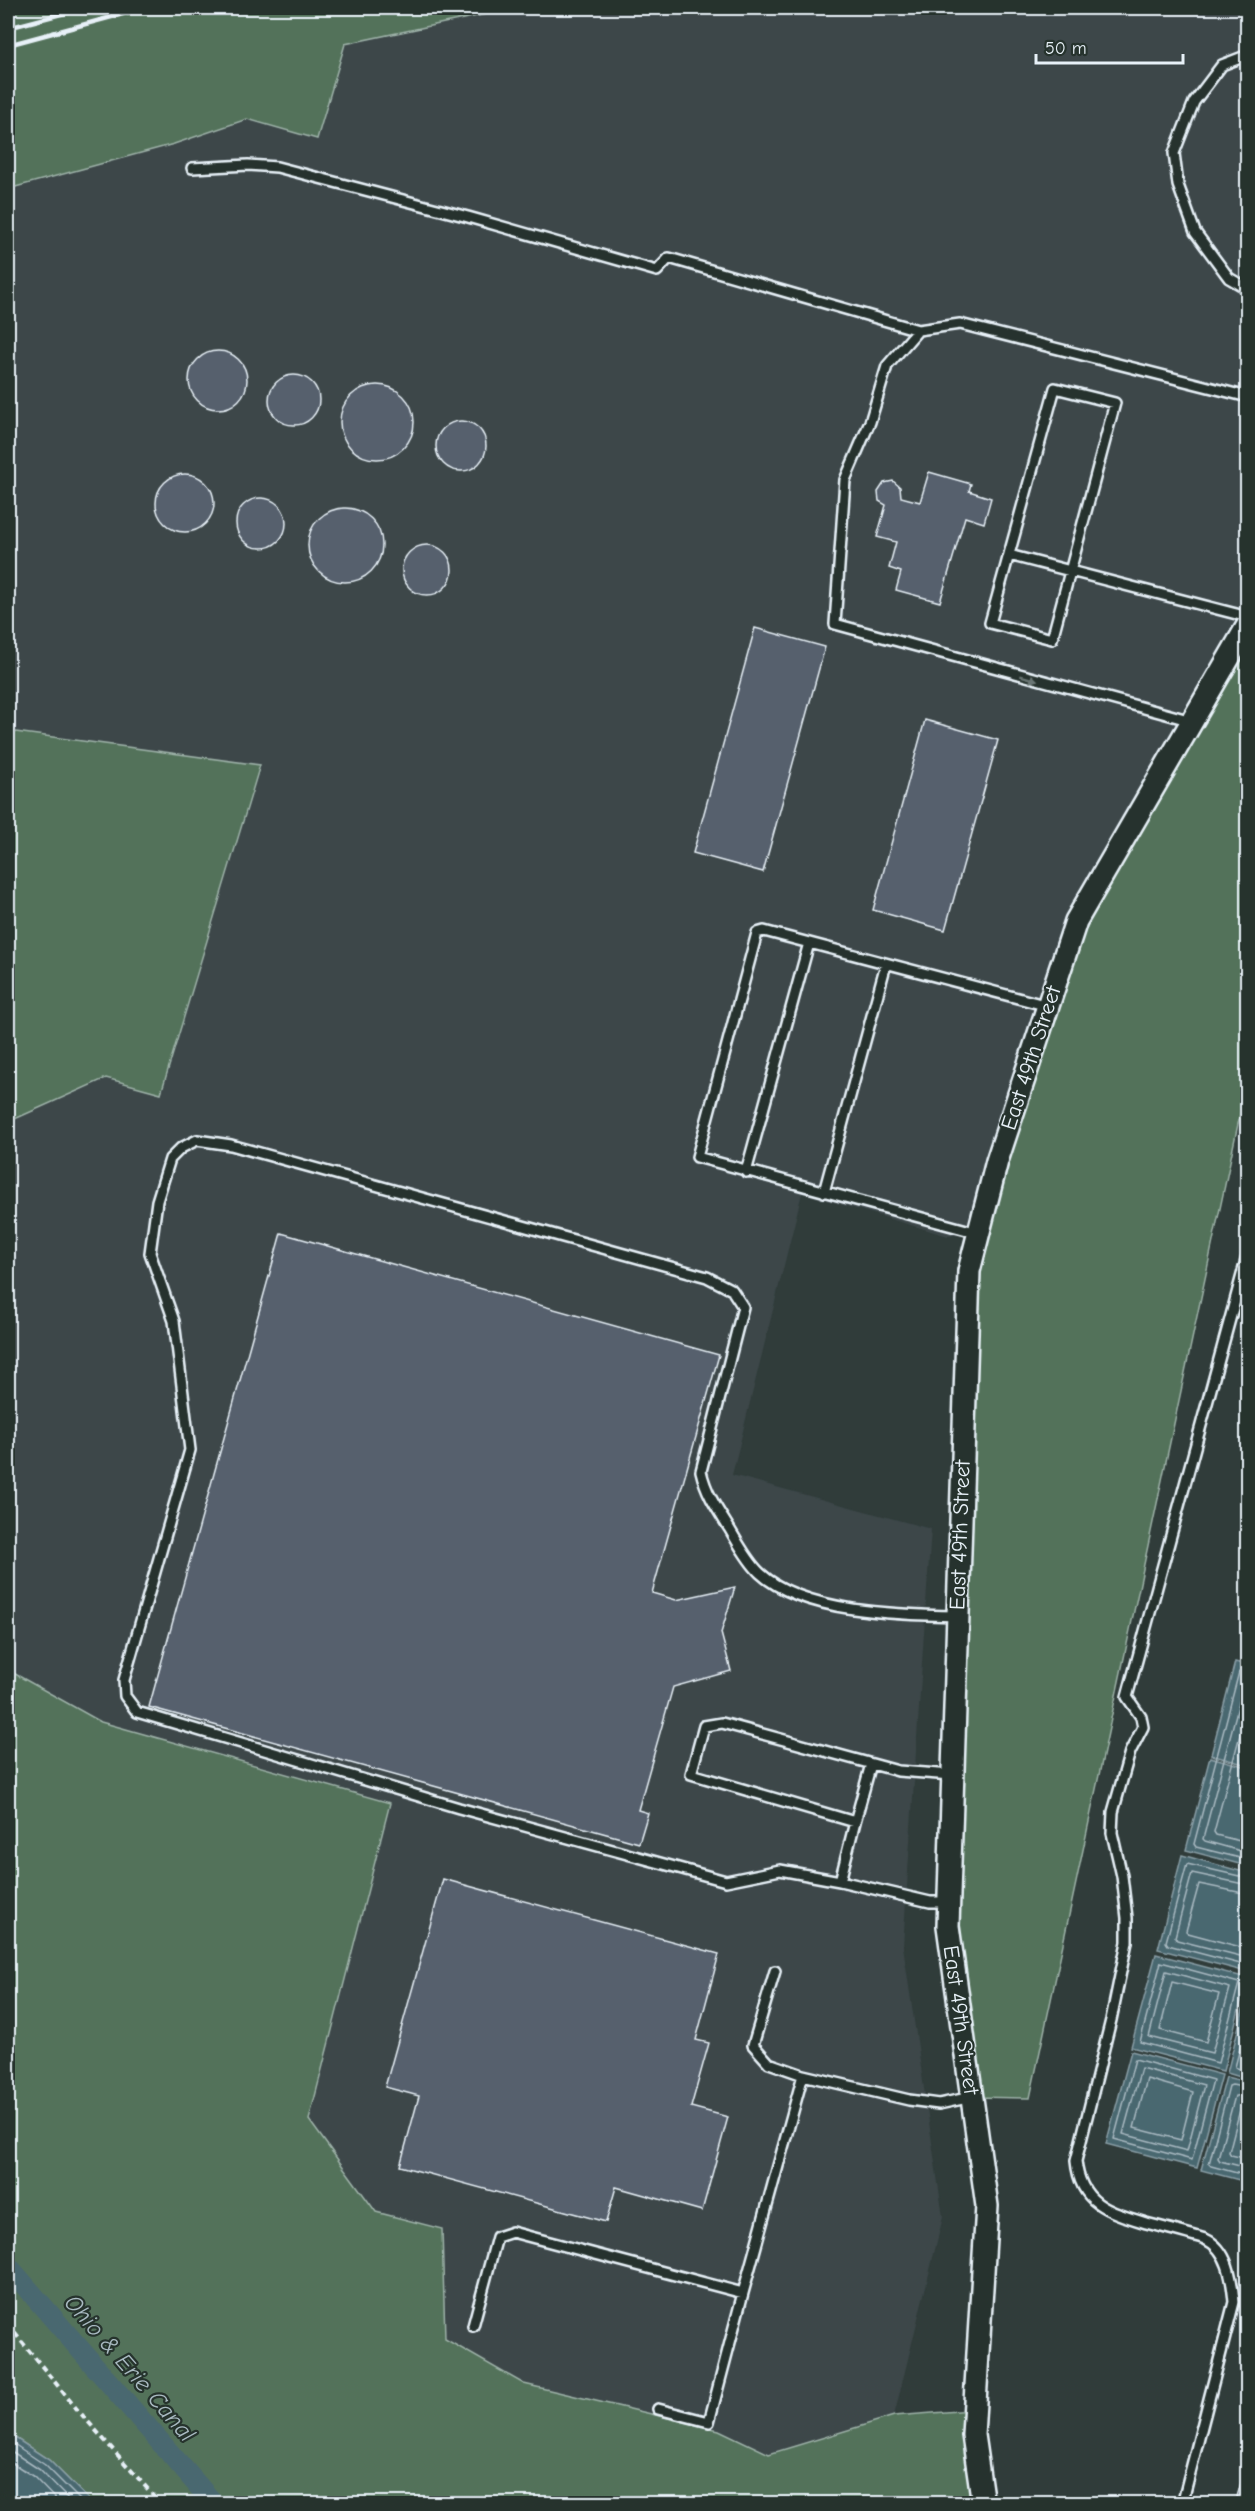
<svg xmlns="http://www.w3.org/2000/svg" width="1255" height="2511" font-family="'Comic Neue',sans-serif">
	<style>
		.built { fill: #3c4749 }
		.green { fill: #53725a; stroke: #9eb2a9; stroke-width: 1.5 }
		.water { fill: #4a6770; stroke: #899ea6; stroke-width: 1.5 }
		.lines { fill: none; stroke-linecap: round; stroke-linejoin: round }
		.shore { stroke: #a9bac2; stroke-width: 1.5 }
		.canal { stroke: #4a6770; stroke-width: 21 }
		.building { fill: #57606d; stroke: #e8f1f8; stroke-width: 1.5 }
		.service-casing { stroke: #e8f1f8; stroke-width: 14 }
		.tertiary-casing { stroke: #e8f1f8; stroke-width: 26 }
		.path { stroke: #e8f1f8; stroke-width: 4; stroke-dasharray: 6 4.5; stroke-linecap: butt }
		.service { stroke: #26332d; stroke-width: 9 }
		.tertiary { stroke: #26332d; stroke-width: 21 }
		.rail { stroke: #e8f1f8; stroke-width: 4.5 }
		.oneway { fill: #6a7674 }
		.labels { text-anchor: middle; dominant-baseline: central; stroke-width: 4.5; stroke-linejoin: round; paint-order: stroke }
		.street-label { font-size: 22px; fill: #e8f1f8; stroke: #26332d }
		.water-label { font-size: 24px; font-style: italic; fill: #a9bac2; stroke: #26332d }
	</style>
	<rect width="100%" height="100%" fill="#303c3a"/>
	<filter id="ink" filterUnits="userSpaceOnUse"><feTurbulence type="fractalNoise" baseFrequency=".0167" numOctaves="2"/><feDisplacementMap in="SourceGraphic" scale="12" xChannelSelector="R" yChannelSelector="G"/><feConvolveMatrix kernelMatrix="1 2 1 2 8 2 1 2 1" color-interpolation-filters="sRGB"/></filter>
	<g filter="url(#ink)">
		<!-- built -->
		<path class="built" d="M515 8H1247V625L979 1233 948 1236 802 1193 732 1475 931 1529 903 1946 943 2217 894 2416 769 2454 524 2384 445 2339 442 2229 376 2212 309 2120 390 1803 101 1722 8 1670V1122L106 1078 161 1093 8 781V189L174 144 247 119 317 139 344 44Z"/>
		<!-- green -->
		<path class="green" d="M8 8H515L345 44 317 139 247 119 174 144 8 189Z
			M1247 625V1082L1030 2098 972 2097 948 1926 969 1271 1076 921Z
			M8 731 260 765 161 1093 106 1078 8 1122Z
			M8 1670 101 1722 390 1803 309 2120 376 2212 442 2229 445 2339 524 2384 719 2430 769 2454 894 2416 971 2410 983 2503H92L49 2460 9 2434Z"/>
		<!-- water -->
		<path class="water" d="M1235 1662 1247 1665V1765L1211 1755Z
			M1210 1757 1247 1767V1866L1186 1850Z
			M1182 1855 1247 1873V1972L1158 1949Z
			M1156 1954 1247 1978 1223 2071 1131 2047Z
			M1247 1994V2079L1227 2073Z
			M1131 2051 1222 2075 1197 2168 1106 2144Z
			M1226 2077 1247 2082V2182L1201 2170Z
			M8 2429 9 2434 49 2460 92 2503H8Z"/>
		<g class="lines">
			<!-- shore -->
			<path class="shore" d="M1248 1670 1239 1672 1194 1844 1196 1847 1248 1860
				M1248 1678 1245 1680 1203 1839 1205 1841 1248 1853
				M1248 1705 1214 1832 1216 1835 1248 1843
				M1248 1878 1187 1864 1166 1942 1168 1945 1248 1966
				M1248 1885 1192 1873 1175 1937 1177 1940 1248 1958
				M1248 1894 1199 1884 1186 1931 1188 1933 1248 1949
				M1161 1962 1239 1983 1218 2063 1140 2042Z
				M1166 1971 1230 1988 1212 2053 1149 2037Z
				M1172 1982 1219 1994 1206 2042 1160 2030Z
				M1248 2018 1235 2067 1248 2073
				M1135 2059 1213 2080 1192 2160 1114 2139Z
				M1141 2068 1204 2085 1187 2151 1123 2134Z
				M1147 2079 1193 2092 1181 2140 1134 2128Z
				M1248 2088 1232 2085 1229 2086 1209 2164 1211 2166 1248 2176
				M1248 2095 1235 2096 1218 2158 1220 2161 1248 2168
				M1248 2104 1241 2106 1229 2152 1231 2155 1248 2159
				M8 2440 45 2465 84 2504
				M8 2449 40 2470 73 2504
				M8 2460 34 2477 60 2504"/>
			<!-- canal -->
			<path class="canal" d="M8 2266 214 2504"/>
		</g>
		<!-- building -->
		<path class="building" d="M189 380a29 29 0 1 1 58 0a29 29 0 1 1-58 0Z
			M269 400a25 25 0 1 1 50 0a25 25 0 1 1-50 0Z
			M340 422a37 37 0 1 1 74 0a37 37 0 1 1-74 0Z
			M436 446a25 25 0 1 1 50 0a25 25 0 1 1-50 0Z
			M929 472 971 484 969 491 991 498 984 523 965 517 940 602 896 590 901 572 889 568 896 542 877 537 886 505 879 501 878 492 884 483 893 481 900 487 901 497 920 502Z
			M156 503a29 29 0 1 1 58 0a29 29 0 1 1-58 0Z
			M236 523a25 25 0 1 1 50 0a25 25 0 1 1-50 0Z
			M308 545a37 37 0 1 1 74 0a37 37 0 1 1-74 0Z
			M402 570a25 25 0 1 1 50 0a25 25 0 1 1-50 0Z
			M755 628 825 647 763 872 693 853Z
			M925 720 998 740 945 930 873 910Z
			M281 1233 719 1355 652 1593 676 1600 735 1587 721 1633 731 1671 673 1687 638 1810 648 1813 639 1843 149 1707Z
			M443 1879 719 1954 696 2040 709 2043 691 2107 728 2117 702 2211 616 2187 606 2222 400 2166 419 2096 385 2087Z
			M1248 2458V2504H1235Z"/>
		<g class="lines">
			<defs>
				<path id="service" d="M1248 55 1222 65 1194 102 1174 153 1178 185 1195 232 1229 278 1248 289
					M192 168 248 165 277 167 468 217 657 271 669 258 918 330
					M1055 388 1115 403 1052 639 990 623Z
					M1009 555 1248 617
					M1192 721 835 624 845 480 870 422 887 366 918 330 960 324 1248 397
					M746 1172 809 943
					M824 1192 886 964
					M978 1233 697 1157 757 933 764 931 1048 1006
					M871 1764 855 1822 691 1774 704 1726 722 1723 898 1771 952 1775
					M855 1822 840 1881 930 1902H948
					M840 1881 780 1870 726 1881 459 1808 137 1712 125 1696 124 1680 190 1450 174 1321 150 1253 157 1201 170 1159 181 1148 197 1140 231 1145 707 1277 732 1290 743 1307 701 1471C706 1493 717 1509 729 1528 738 1543 748 1562 760 1573 803 1613 901 1615 958 1616
					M775 1971 753 2045 769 2063 803 2075
					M473 2326 497 2237 512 2232 743 2293 803 2075 909 2100 939 2104 972 2097
					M658 2409 709 2422 743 2293
					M1182 2504 1234 2302C1232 2279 1228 2249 1205 2239 1186 2233 1166 2228 1146 2223 1109 2212 1080 2204 1076 2161L1111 2020 1127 1942V1918L1122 1876 1112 1833 1113 1812 1130 1752 1143 1727 1141 1717 1127 1697 1248 1253"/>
				<path id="tertiary" d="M983 2504 973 2435 987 2206 948 1926 969 1271 997 1161 1076 921 1248 625"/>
			</defs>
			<!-- service casing -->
			<use href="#service" class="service-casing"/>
			<!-- tertiary casing -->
			<use href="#tertiary" class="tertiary-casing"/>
			<!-- path -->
			<path class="path" d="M8 2325 76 2408 161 2504"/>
			<!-- service -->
			<use href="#service" class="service"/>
			<!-- tertiary -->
			<use href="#tertiary" class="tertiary"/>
			<!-- rail -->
			<path class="rail" d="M8 28 84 8
				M8 45 145 8"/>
		</g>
		<!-- one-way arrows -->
		<defs><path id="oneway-solid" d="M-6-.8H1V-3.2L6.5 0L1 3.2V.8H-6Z" transform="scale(1.5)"/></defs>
		<use class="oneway" href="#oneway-solid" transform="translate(1029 678) rotate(15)"/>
	</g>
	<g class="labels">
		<!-- street labels -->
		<g class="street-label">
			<text transform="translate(1031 1058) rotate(-72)">East 49th Street</text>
			<text transform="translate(960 1535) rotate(-88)">East 49th Street</text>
			<text transform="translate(961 2020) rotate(82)">East 49th Street</text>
		</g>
		<!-- water labels -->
		<g class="water-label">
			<text transform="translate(130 2368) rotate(49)">Ohio &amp; Erie Canal</text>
		</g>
	</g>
	<!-- margin -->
	<rect width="1255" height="2511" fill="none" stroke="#26332d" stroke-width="30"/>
	<rect x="15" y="15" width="1225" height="2481" fill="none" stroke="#e8f1f8" stroke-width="2" filter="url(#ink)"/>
	<!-- scale -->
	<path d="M1036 54v9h147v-9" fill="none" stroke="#e8f1f8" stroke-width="3"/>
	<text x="1045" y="54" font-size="18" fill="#e8f1f8" stroke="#26332d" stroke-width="4.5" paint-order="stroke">50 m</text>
</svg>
